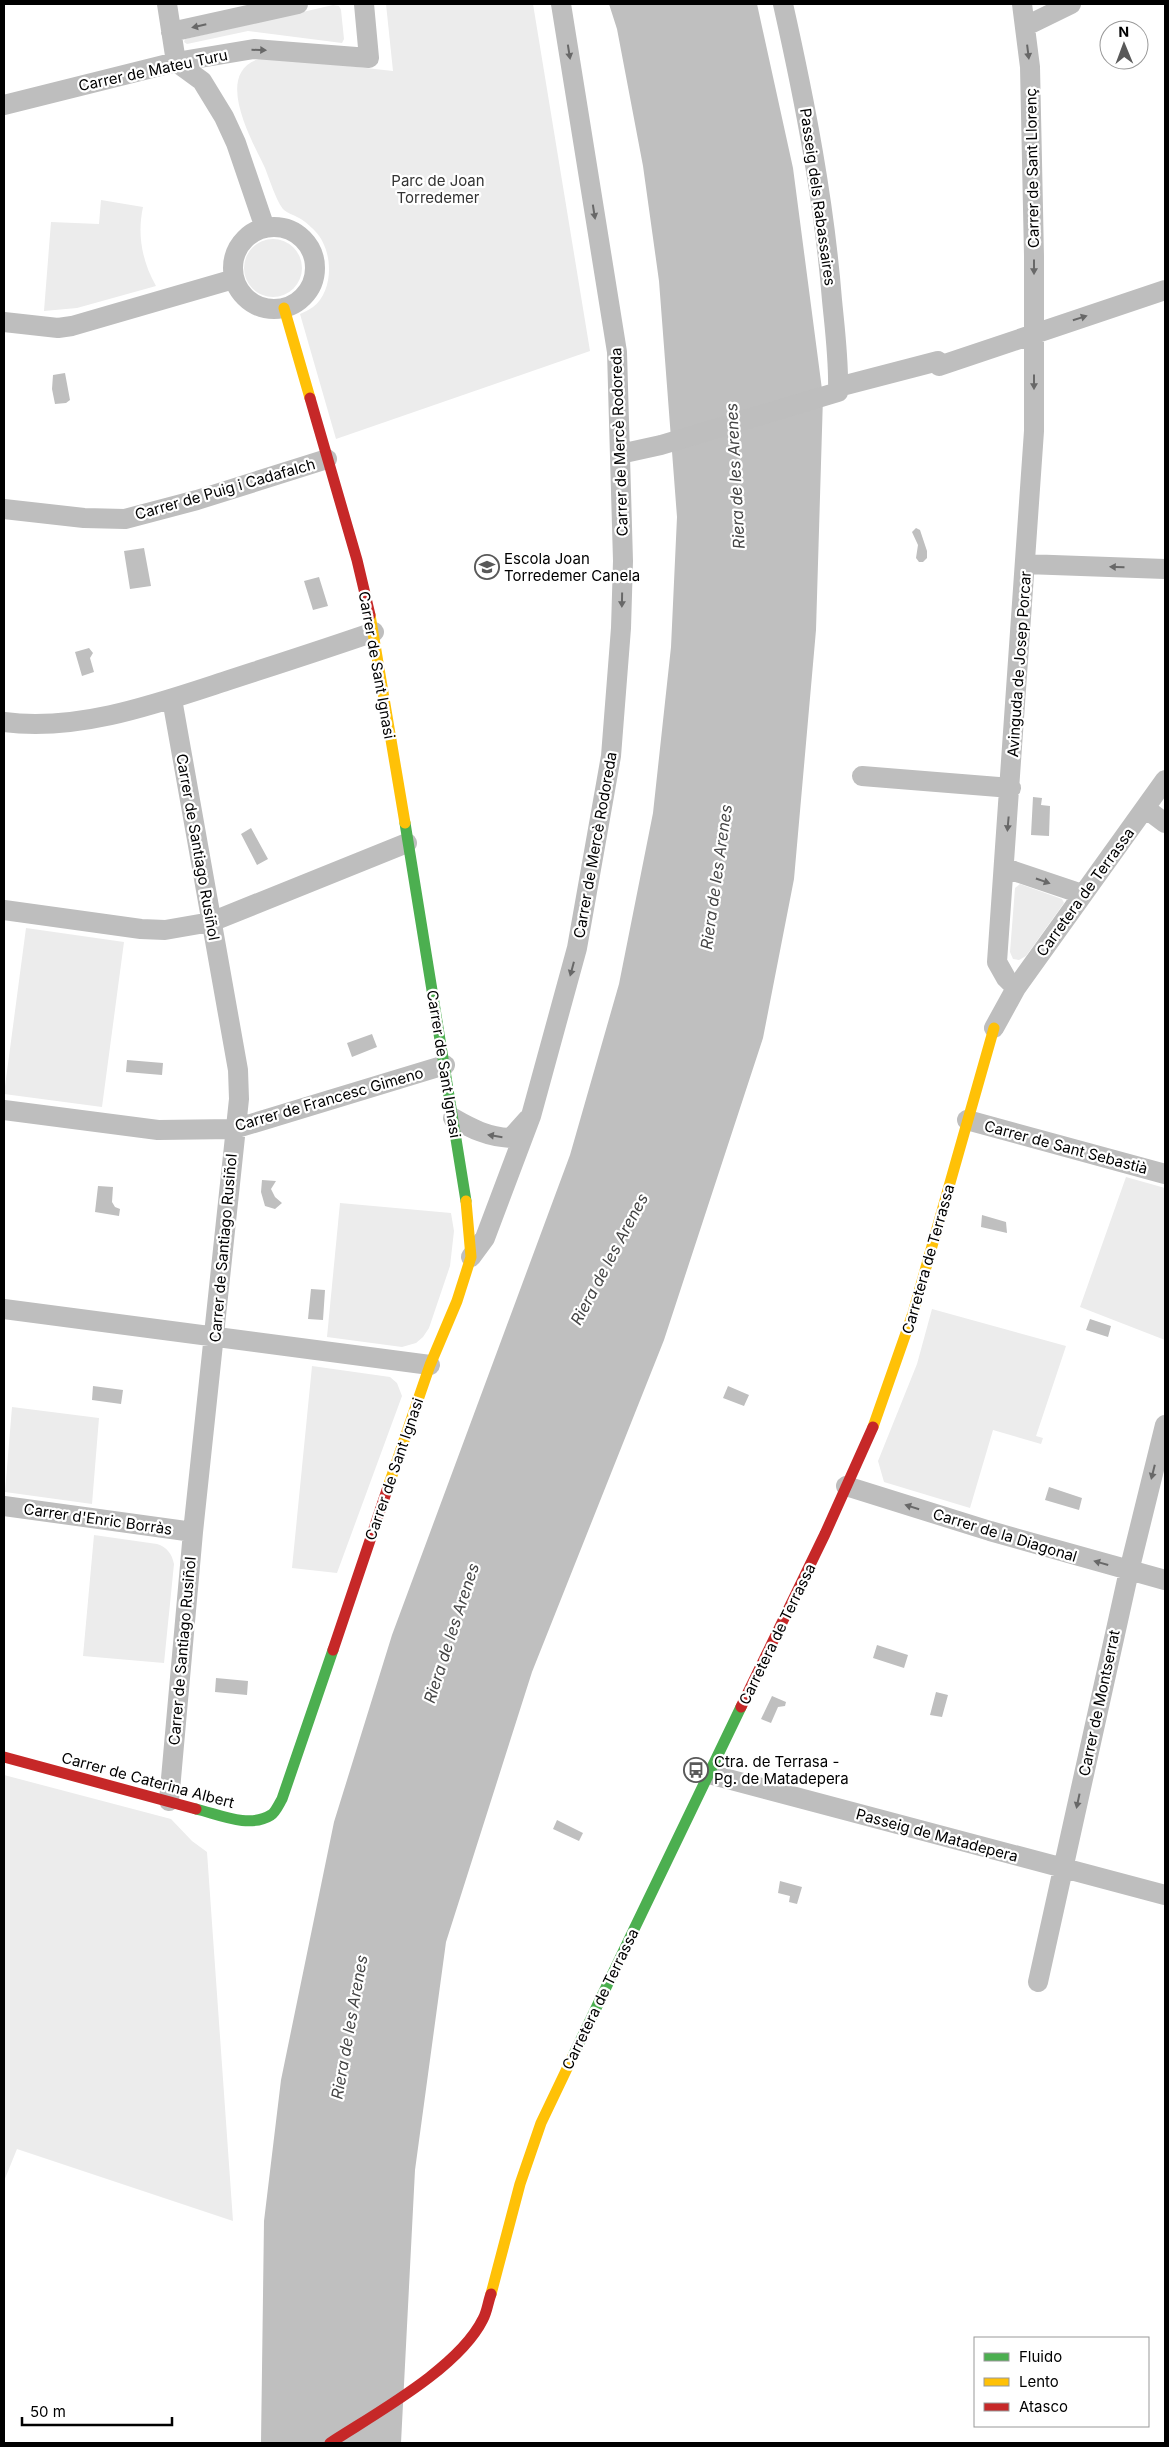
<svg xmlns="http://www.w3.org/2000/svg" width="1169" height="2447" font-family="Inter,sans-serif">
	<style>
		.green { fill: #ececec }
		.water { fill: #bfbfbf }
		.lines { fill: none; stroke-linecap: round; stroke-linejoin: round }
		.street { stroke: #bebebe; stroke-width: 20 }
		.fast { stroke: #4caf50; stroke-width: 11 }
		.slow { stroke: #ffc107; stroke-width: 11 }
		.jam { stroke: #c62828; stroke-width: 11 }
		.oneway { fill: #686868 }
		.labels { text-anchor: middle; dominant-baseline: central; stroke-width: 4.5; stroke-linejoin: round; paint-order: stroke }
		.street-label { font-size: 15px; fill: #000; stroke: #fff }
		.park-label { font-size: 15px; fill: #333; stroke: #fff }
		.poi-label { font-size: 15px; fill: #000; stroke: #fff; text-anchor: start }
		.water-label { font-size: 16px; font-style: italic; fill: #444; stroke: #fff }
	</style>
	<rect width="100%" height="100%" fill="#fff"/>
	<!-- green -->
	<path class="green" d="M386 4H533L590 351 336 439 300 314C304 312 309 310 313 307 335 290 333 249 315 231 310 226 304 220 297 217 294 215 287 213 284 210 277 203 269 178 265 168 251 138 209 66 267 57L393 71Z
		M333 5 339 6 341 10 344 39 342 43 248 31 187 44 184 42 185 39Z
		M101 200 143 207C137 235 142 261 156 286L77 308 44 311 51 222 99 224Z
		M244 268a29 29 0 1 1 58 0a29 29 0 1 1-58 0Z
		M1020 884 1062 899 1064 903 1026 956 1019 960 1013 959 1010 952 1015 888Z
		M26 928 124 942 102 1107 4 1094Z
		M1126 1177 1165 1188V1340L1080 1307Z
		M340 1203 451 1213 454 1231 450 1266 429 1328 423 1337 416 1343 402 1347 327 1337Z
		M932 1309 1066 1346 1036 1436 1043 1438 1041 1444 993 1430 970 1508 884 1482 878 1461 917 1364Z
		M312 1366 390 1377 397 1383 402 1396 337 1573 292 1568Z
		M12 1407 99 1418 92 1504 5 1492Z
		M94 1535 157 1544C167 1547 172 1554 174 1564L164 1663 83 1656Z
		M4 1775 171 1819 192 1841 207 1852 233 2221 17 2149 4 2181Z"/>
	<!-- water -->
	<path class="water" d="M609 4H757L793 168 823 397 816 630 794 879 763 1038 664 1340 532 1672 446 1942 415 2170 401 2443H261L264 2221 281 2080 334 1822 392 1635 570 1155 619 984 653 813 671 647 677 517 659 281 643 166 617 29Z
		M65 373 70 400 66 403 55 404 52 389 53 375Z
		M916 528 920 530 927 551V558L923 562H919L916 558 918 545 912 532Z
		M144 548 151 586 130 589 124 551Z
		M319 577 328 606 313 610 304 581Z
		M89 648 93 653 90 658 94 672 82 676 75 652Z
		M1033 797 1042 798 1041 805 1050 806 1049 836 1031 835Z
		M251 828 268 859 257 865 241 834Z
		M372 1034 377 1047 352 1057 347 1043Z
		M127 1060 163 1063 162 1075 126 1072Z
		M262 1180 276 1181 271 1189 275 1197 282 1203 275 1209 265 1206 261 1192Z
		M98 1186 113 1187 112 1202 115 1207 120 1209 119 1216 95 1212Z
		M982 1215 1006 1222 1007 1233 981 1227Z
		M311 1289 325 1290 323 1320 308 1319Z
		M1090 1319 1111 1326 1108 1337 1086 1330Z
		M93 1386 123 1390 121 1404 92 1400Z
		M728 1386 749 1395 744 1406 723 1398Z
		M1049 1487 1082 1498 1079 1510 1045 1500Z
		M877 1645 908 1655 904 1668 873 1658Z
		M216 1678 248 1681 247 1695 215 1692Z
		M936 1692 948 1695 942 1717 930 1715Z
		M772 1696 786 1702 785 1706 778 1707 771 1723 761 1719Z
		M557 1820 583 1833 579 1841 553 1829Z
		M780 1881 802 1887 797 1904 789 1902 790 1896 778 1893Z"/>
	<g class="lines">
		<!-- street -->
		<path class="street" d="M167 4 176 62 202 81 224 117 236 143 265 228
			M1026 26 1071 4
			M171 32 298 4
			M4 105 176 62 254 49 369 58 364 4
			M233 268a41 41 0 1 1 82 0a41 41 0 1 1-82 0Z
			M4 322 58 328 72 326 234 279
			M838 387 938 361 939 366 1165 290
			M620 454 661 445 838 392C839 361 835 331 832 300 824 200 805 102 783 4
			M4 509 84 518 125 519 197 500 327 459
			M1025 564 1165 569
			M4 722C77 732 156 704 226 681 275 665 325 649 374 632
			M862 776 1011 788
			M1145 808 1165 823
			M1005 868 1082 894
			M4 910 141 929 165 930 211 922 407 843
			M1016 988 1006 978 997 962 1034 431V256L1030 67 1022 4
			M994 1028 1016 988 1165 780
			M4 1110 158 1130 234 1129 445 1065
			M453 1118C472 1129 488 1137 511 1138L528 1119
			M967 1120 1165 1174
			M471 1257 485 1238 531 1116 577 948 611 756 621 628 623 561 617 352 561 4
			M4 1309 430 1365
			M846 1486 990 1531 1165 1580
			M4 1506 193 1532
			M709 1774 1165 1895
			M169 1801 193 1532 239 1099 238 1070 172 699
			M1038 1982 1129 1571 1165 1425"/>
		<!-- fast -->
		<path class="fast" d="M405 823 466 1201
			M196 1809C218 1814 249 1829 271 1815 275 1813 279 1804 282 1799L333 1650
			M573 2056 741 1707"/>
		<!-- slow -->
		<path class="slow" d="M284 308 310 398
			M370 615 405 823
			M873 1427 913 1313 994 1028
			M388 1487 430 1365 457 1301 471 1257 466 1201
			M491 2294 520 2184 541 2123 573 2056"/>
		<!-- jam -->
		<path class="jam" d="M310 398 357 560 370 615
			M333 1650 388 1487
			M741 1707 825 1534 873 1427
			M4 1757 196 1809
			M330 2443C376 2413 459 2368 483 2319 487 2312 488 2302 491 2294"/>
	</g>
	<!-- one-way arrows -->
	<defs><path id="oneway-solid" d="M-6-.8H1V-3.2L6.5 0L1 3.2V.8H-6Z" transform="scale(1.25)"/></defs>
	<g class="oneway">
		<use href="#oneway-solid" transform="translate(199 26) rotate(167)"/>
		<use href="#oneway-solid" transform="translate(259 50) rotate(2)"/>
		<use href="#oneway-solid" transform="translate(569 52) rotate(81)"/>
		<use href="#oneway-solid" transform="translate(1028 52) rotate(83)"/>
		<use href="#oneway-solid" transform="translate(594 212) rotate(81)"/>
		<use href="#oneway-solid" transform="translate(1034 267) rotate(90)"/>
		<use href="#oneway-solid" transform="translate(1080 318) rotate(-18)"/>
		<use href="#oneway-solid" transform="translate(1034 382) rotate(90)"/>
		<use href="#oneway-solid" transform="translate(1117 567) rotate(-178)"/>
		<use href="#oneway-solid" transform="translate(622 600) rotate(91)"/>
		<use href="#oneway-solid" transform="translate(1008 824) rotate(95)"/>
		<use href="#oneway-solid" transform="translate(1043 881) rotate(19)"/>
		<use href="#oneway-solid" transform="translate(572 969) rotate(105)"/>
		<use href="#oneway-solid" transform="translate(495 1136) rotate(-171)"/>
		<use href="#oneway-solid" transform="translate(1153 1472) rotate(104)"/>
		<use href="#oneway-solid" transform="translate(912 1507) rotate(-162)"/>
		<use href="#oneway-solid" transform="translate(1101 1563) rotate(-164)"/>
		<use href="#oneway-solid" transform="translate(1078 1801) rotate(102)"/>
	</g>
	<!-- icons -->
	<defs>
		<symbol id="school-ring" viewBox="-11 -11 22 22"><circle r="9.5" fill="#fff" stroke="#595959" stroke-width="1.5"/><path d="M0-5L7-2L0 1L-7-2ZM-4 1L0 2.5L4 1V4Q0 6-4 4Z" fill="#595959"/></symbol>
		<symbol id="bus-ring" viewBox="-11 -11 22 22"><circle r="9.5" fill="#fff" stroke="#595959" stroke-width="1.5"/><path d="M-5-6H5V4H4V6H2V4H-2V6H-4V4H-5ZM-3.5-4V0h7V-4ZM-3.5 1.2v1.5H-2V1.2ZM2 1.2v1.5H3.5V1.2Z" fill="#595959"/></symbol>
	</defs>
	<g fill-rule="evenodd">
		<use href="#school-ring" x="473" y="553" width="28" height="28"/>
		<use href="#bus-ring" x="682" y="1756" width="28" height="28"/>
	</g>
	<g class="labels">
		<!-- street labels -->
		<g class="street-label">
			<text transform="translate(153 70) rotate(-12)">Carrer de Mateu Turu</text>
			<text transform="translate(1032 168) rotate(-91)">Carrer de Sant Llorenç</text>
			<text transform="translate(818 197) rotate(82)">Passeig dels Rabassaires</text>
			<text transform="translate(619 442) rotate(-92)">Carrer de Mercè Rodoreda</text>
			<text transform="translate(225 489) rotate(-16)">Carrer de Puig i Cadafalch</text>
			<text transform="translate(1019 664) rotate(-86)">Avinguda de Josep Porcar</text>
			<text transform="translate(377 665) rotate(80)">Carrer de Sant Ignasi</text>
			<text transform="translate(595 845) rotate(-80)">Carrer de Mercè Rodoreda</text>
			<text transform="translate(198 847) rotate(80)">Carrer de Santiago Rusiñol</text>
			<text transform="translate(1085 892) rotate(-54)">Carretera de Terrassa</text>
			<text transform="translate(444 1064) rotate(81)">Carrer de Sant Ignasi</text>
			<text transform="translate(329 1099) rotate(-16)">Carrer de Francesc Gimeno</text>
			<text transform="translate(1066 1147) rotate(15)">Carrer de Sant Sebastià</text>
			<text transform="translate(223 1248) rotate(-85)">Carrer de Santiago Rusiñol</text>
			<text transform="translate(928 1259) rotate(-74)">Carretera de Terrassa</text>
			<text transform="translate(394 1469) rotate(-71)">Carrer de Sant Ignasi</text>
			<text transform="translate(98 1519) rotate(8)">Carrer d'Enric Borràs</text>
			<text transform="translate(1005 1535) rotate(17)">Carrer de la Diagonal</text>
			<text transform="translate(777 1634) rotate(-64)">Carretera de Terrassa</text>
			<text transform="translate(182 1651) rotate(-85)">Carrer de Santiago Rusiñol</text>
			<text transform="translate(1099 1703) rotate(-78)">Carrer de Montserrat</text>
			<text transform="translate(148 1780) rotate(15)">Carrer de Caterina Albert</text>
			<text transform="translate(937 1835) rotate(15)">Passeig de Matadepera</text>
			<text transform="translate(600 1999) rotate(-64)">Carretera de Terrassa</text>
		</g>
		<!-- park labels -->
		<g class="park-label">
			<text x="438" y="180">Parc de Joan<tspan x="438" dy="17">Torredemer</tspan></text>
		</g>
		<!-- poi labels -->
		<g class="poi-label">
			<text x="504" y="558">Escola Joan<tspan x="504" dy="17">Torredemer Canela</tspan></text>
			<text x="714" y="1761">Ctra. de Terrasa -<tspan x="714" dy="17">Pg. de Matadepera</tspan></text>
		</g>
		<!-- water labels -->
		<g class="water-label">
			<text transform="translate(735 476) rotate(-93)">Riera de les Arenes</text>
			<text transform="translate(716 877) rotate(-82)">Riera de les Arenes</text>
			<text transform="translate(609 1259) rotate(-62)">Riera de les Arenes</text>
			<text transform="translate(451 1633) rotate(-72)">Riera de les Arenes</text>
			<text transform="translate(349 2027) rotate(-80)">Riera de les Arenes</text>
		</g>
	</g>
	<!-- border -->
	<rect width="1169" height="2447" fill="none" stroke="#000000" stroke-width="10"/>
	<!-- legend -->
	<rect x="974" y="2337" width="175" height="90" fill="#ffffff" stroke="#999999"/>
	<rect x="984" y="2353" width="25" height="8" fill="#4caf50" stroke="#999999"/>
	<text x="1019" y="2362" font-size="15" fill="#000000">Fluido</text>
	<rect x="984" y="2378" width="25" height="8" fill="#ffc107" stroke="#999999"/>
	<text x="1019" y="2387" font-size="15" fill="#000000">Lento</text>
	<rect x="984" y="2403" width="25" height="8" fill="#c62828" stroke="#999999"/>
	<text x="1019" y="2412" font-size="15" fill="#000000">Atasco</text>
	<!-- north arrow -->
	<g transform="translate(1124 45) rotate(359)"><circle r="24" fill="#ffffff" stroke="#999999"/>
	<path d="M0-4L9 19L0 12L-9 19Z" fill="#595959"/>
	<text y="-8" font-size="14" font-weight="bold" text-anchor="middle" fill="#000000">N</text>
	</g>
	<!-- scale -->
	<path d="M22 2417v8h150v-8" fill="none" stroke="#000000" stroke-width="2.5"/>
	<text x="30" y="2417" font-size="15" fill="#000000" stroke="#ffffff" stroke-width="4" paint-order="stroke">50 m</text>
</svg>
